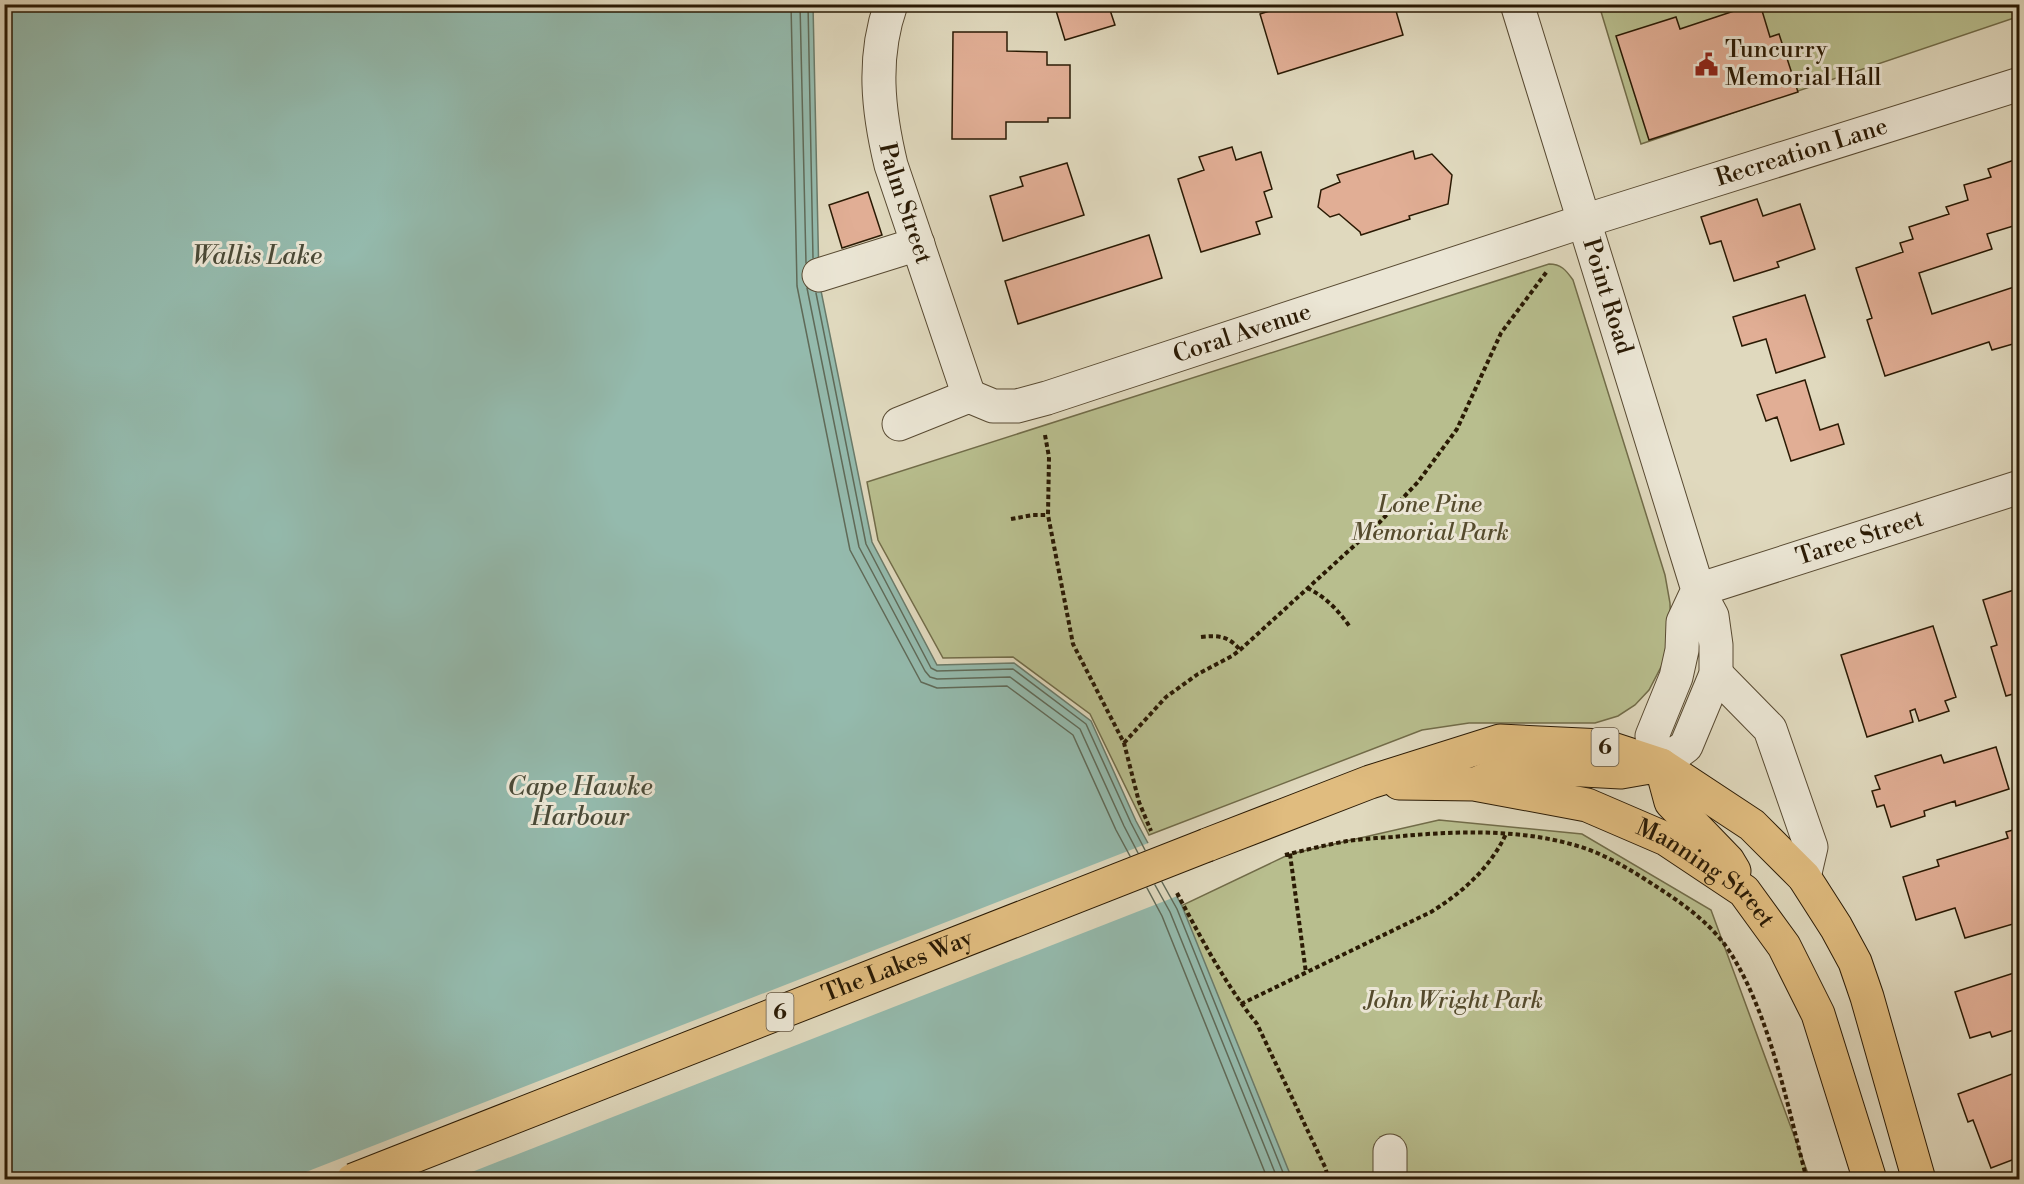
<svg xmlns="http://www.w3.org/2000/svg" width="2024" height="1184" font-family="'Libre Bodoni',serif">
	<style>
		.green { fill: #b8be8e; stroke: #716c49; stroke-width: 1.5 }
		.water { fill: #94baad; stroke: #6a7a69; stroke-width: 1.5 }
		.pier { fill: #e0d9be }
		.lines { fill: none; stroke-linecap: round; stroke-linejoin: round }
		.shore { stroke: #5f6a58; stroke-width: 1.5 }
		.building { fill: #e1ae95; stroke: #2a1a04; stroke-width: 1.5 }
		.minor-casing { stroke: #584a32; stroke-width: 35 }
		.major-casing { stroke: #2a1a04; stroke-width: 35 }
		.path { stroke: #2a1a04; stroke-width: 4; stroke-dasharray: 4.5 3; stroke-linecap: butt }
		.minor { stroke: #ebe6d5; stroke-width: 33 }
		.major { stroke: #e0bc7f; stroke-width: 33 }
		.major-bridge-casing { stroke: #2a1a04; stroke-width: 35; stroke-linecap: butt }
		.major-bridge { stroke: #e0bc7f; stroke-width: 33 }
		.labels { text-anchor: middle; dominant-baseline: central; stroke-width: 6; stroke-linejoin: round; paint-order: stroke }
		.shield { fill: #ebe6d5; stroke: #645743; stroke-width: 1.5 }
		.shield-label { font-size: 22px; font-weight: bold; fill: #2a1a04 }
		.poi-label { font-size: 24px; fill: #2a1a04; stroke: #ebe6d5; text-anchor: start }
		.street-label { font-size: 24px; fill: #2a1a04; stroke: #ebe6d5 }
		.park-label { font-size: 24px; font-style: italic; fill: #554b2d; stroke: #ebe6d5 }
		.water-label { font-size: 26px; font-style: italic; fill: #4a4a37; stroke: #ebe6d5 }
	</style>
	<rect width="100%" height="100%" fill="#e0d9be"/>
	<filter id="stains"><feTurbulence type="fractalNoise" baseFrequency=".00333" numOctaves="4"/><feColorMatrix values="0 0 0 0 .2 0 0 0 0 .09 0 0 0 0 .02 0 0 0 .5 -.17"/></filter>
	<radialGradient id="worn" r=".72"><stop offset=".6" stop-color="#630" stop-opacity="0"/><stop offset="1" stop-color="#630" stop-opacity=".3"/></radialGradient>
	<!-- green -->
	<path class="green" d="M2019 4 2020 16 1641 144 1599 5Z
		M1549 264C1561 264 1566 270 1573 280L1665 575 1670 603 1671 635 1662 665 1649 690 1635 705 1618 716 1595 723H1469L1422 730 1149 835 1090 714 1013 657 943 658 878 540 867 482Z
		M1439 820 1582 834 1711 910 1810 1179H1273L1166 913 1290 854Z"/>
	<!-- water -->
	<path class="water" d="M5 5H813L819 281 872 542 937 665 1014 663 1091 721 1136 821 1182 906 1292 1179 5 1180Z"/>
	<!-- pier -->
	<path class="pier" d="M1151 842 1180 895 454 1179H288Z"/>
	<g class="lines">
		<!-- shore -->
		<path class="shore" d="M791 4 797 286 850 550 921 682 937 688 1007 686 1073 735 1116 830 1130 856
			M800 4 806 263
			M808 4 813 258
			M807 288 859 547 925 671 930 677 937 679 1010 677 1080 729 1124 826 1138 853
			M816 293 866 544 931 668 937 671 1013 669 1086 724 1131 823 1145 850
			M1162 882 1177 909 1286 1180
			M1155 885 1170 912 1278 1180
			M1147 888 1162 916 1268 1180"/>
	</g>
	<!-- building -->
	<path class="building" d="M1054 4H1108L1115 25 1065 40Z
		M1291 4H1394L1403 35 1278 74 1260 14Z
		M1755 4H1760L1770 37 1779 34 1798 92 1649 140 1616 36 1676 17 1680 29Z
		M953 32H1007V51L1047 52V65H1070V118H1048V122H1006V139H952Z
		M1232 147 1236 160 1261 152 1272 189 1264 192 1272 217 1256 222 1260 234 1201 252 1178 179 1204 170 1199 157Z
		M1413 151 1415 159 1432 154 1452 175 1448 204 1409 216 1410 219 1361 235 1360 232 1339 214 1330 217 1318 207 1321 190 1340 182 1337 175Z
		M2020 158V224L1987 234 1992 249 1919 273 1932 314 2020 285V342L1992 350 1989 342 1885 376 1867 320 1872 318 1856 268 1903 252 1900 243 1913 239 1909 227 1949 214 1946 207 1968 200 1964 185 1991 177 1988 169Z
		M1067 163 1084 215 1003 241 990 196 1023 186 1020 177Z
		M868 192 882 235 842 248 829 205Z
		M1757 199 1763 216 1800 204 1815 249 1777 262 1779 267 1734 281 1721 241 1710 244 1701 217Z
		M1149 235 1162 278 1018 324 1005 281Z
		M1805 295 1825 357 1776 373 1766 339 1742 346 1733 317Z
		M1805 380 1820 430 1838 424 1844 444 1791 461 1777 417 1766 421 1757 395Z
		M2020 588V715L2013 694 2006 696 1991 647 1997 645 1983 600Z
		M1933 626 1956 697 1945 701 1949 711 1919 721 1915 709 1910 711 1913 722 1867 737 1841 655Z
		M1996 747 2009 789 1956 806 1955 801 1924 811 1925 816 1891 827 1884 805 1877 807 1872 791 1880 789 1875 776 1941 755 1944 763Z
		M2020 828V922L1965 938 1955 908 1916 920 1903 877 1939 866 1937 860 2008 838 2006 832Z
		M2020 971V1028L1992 1037 1990 1032 1970 1038 1955 992Z
		M2020 1071V1157L1991 1168 1973 1120 1968 1122 1958 1094Z"/>
	<g class="lines">
		<defs>
			<g id="minor">
				<path id="s1" d="M891 4C872 58 878 111 891 165L969 396"/>
				<path id="s2" d="M1517 4 1698 590 1712 616 1716 645V674L1686 746 1661 765 1652 736 1676 677 1682 650 1683 622 1698 590"/>
				<path d="M819 275 918 244"/>
				<path id="s3" d="M899 424 969 396 993 406H1017L1047 398 1584 221 2020 84"/>
				<path id="s4" d="M1698 590 2020 487"/>
				<path d="M1716 674 1770 729 1811 847 1804 877"/>
				<path d="M1390 1151V1180"/>
			</g>
			<g id="major">
				<path d="M1482 781 1509 770 1564 769 1621 772 1661 765 1671 802 1728 861 1734 871"/>
				<path id="s5" d="M1399 783 1474 784 1587 805 1666 839 1744 891 1784 946 1818 1014 1870 1180"/>
				<path d="M1207 845 1370 782 1500 741 1603 746 1661 765 1752 825 1804 877 1836 927 1855 962 1867 997 1919 1180"/>
			</g>
		</defs>
		<!-- minor casing -->
		<use href="#minor" class="minor-casing"/>
		<!-- major casing -->
		<use href="#major" class="major-casing"/>
		<!-- path -->
		<path class="path" d="M1045 435 1049 457 1048 515 1073 644 1124 743 1139 802 1151 831
			M1011 519 1033 515H1048
			M1307 588C1326 597 1338 610 1350 627
			M1201 637C1218 635 1229 636 1240 650
			M1124 743 1166 697 1198 674 1232 656 1240 650 1378 524 1418 482 1457 429 1501 333 1548 270
			M1290 854 1306 973
			M1285 855C1305 850 1326 845 1347 841 1361 839 1377 838 1392 837 1453 831 1521 828 1581 847 1609 856 1636 873 1660 889 1688 907 1716 928 1733 957 1771 1020 1788 1108 1807 1180
			M1177 893C1201 938 1225 984 1257 1024L1325 1167 1329 1180
			M1241 1004 1431 912C1463 892 1490 868 1506 834"/>
		<!-- minor -->
		<use href="#minor" class="minor"/>
		<!-- major -->
		<use href="#major" class="major"/>
		<defs>
			<g id="major-bridge">
				<path id="s6" d="M353 1180 1207 845"/>
			</g>
		</defs>
		<!-- major-bridge casing -->
		<use href="#major-bridge" class="major-bridge-casing"/>
		<!-- major-bridge -->
		<use href="#major-bridge" class="major-bridge"/>
	</g>
	<!-- icons -->
	<defs>
		<symbol id="civic-bare" viewBox="-9 -9 18 18"><path d="M-.6-6.5H3V-4.5H.6V-3L4-1V1h2V6H-6V1h2V-1L-.6-3ZM-1.2 2.5V6h2.4V2.5Z" fill="#8f2418" stroke="#ebe6d5" stroke-width="2.5" paint-order="stroke"/></symbol>
	</defs>
	<g fill-rule="evenodd">
		<use href="#civic-bare" x="1690" y="48" width="33" height="33"/>
	</g>
	<g class="labels">
		<!-- shield labels -->
		<g class="shield">
			<rect x="1591.5" y="728" width="27" height="38" rx="4.5"/>
			<rect x="766.5" y="993" width="27" height="38" rx="4.5"/>
		</g>
		<g class="shield-label">
			<text x="1605" y="747">6</text>
			<text x="780" y="1012">6</text>
		</g>
		<!-- poi labels -->
		<g class="poi-label">
			<text x="1725" y="50">Tuncurry<tspan x="1725" dy="28">Memorial Hall</tspan></text>
		</g>
		<!-- street labels -->
		<g class="street-label">
			<text stroke="none"><textPath href="#s3" startOffset="950">Recreation Lane</textPath></text>
			<text stroke="none"><textPath href="#s1" startOffset="204">Palm Street</textPath></text>
			<text stroke="none"><textPath href="#s2" startOffset="306">Point Road</textPath></text>
			<text stroke="none"><textPath href="#s3" startOffset="362">Coral Avenue</textPath></text>
			<text stroke="none"><textPath href="#s4" startOffset="170">Taree Street</textPath></text>
			<text stroke="none"><textPath href="#s5" startOffset="328">Manning Street</textPath></text>
			<text stroke="none"><textPath href="#s6" startOffset="585">The Lakes Way</textPath></text>
		</g>
		<!-- park labels -->
		<g class="park-label">
			<text x="1430" y="505">Lone Pine<tspan x="1430" dy="28">Memorial Park</tspan></text>
			<text x="1454" y="1001">John Wright Park</text>
		</g>
		<!-- water labels -->
		<g class="water-label">
			<text x="257" y="256">Wallis Lake</text>
			<text x="580" y="787">Cape Hawke<tspan x="580" dy="30">Harbour</tspan></text>
		</g>
	</g>
	<!-- margin -->
	<rect width="2024" height="1184" fill="none" stroke="#e0d9be" stroke-width="24"/>
	<rect x="6" y="6" width="2012" height="1172" fill="none" stroke="#2a1a04" stroke-width="3"/>
	<rect x="12" y="12" width="2000" height="1160" fill="none" stroke="#2a1a04" stroke-width="1.5"/>
	<rect width="100%" height="100%" filter="url(#stains)"/>
	<rect width="100%" height="100%" fill="url(#worn)"/>
</svg>
